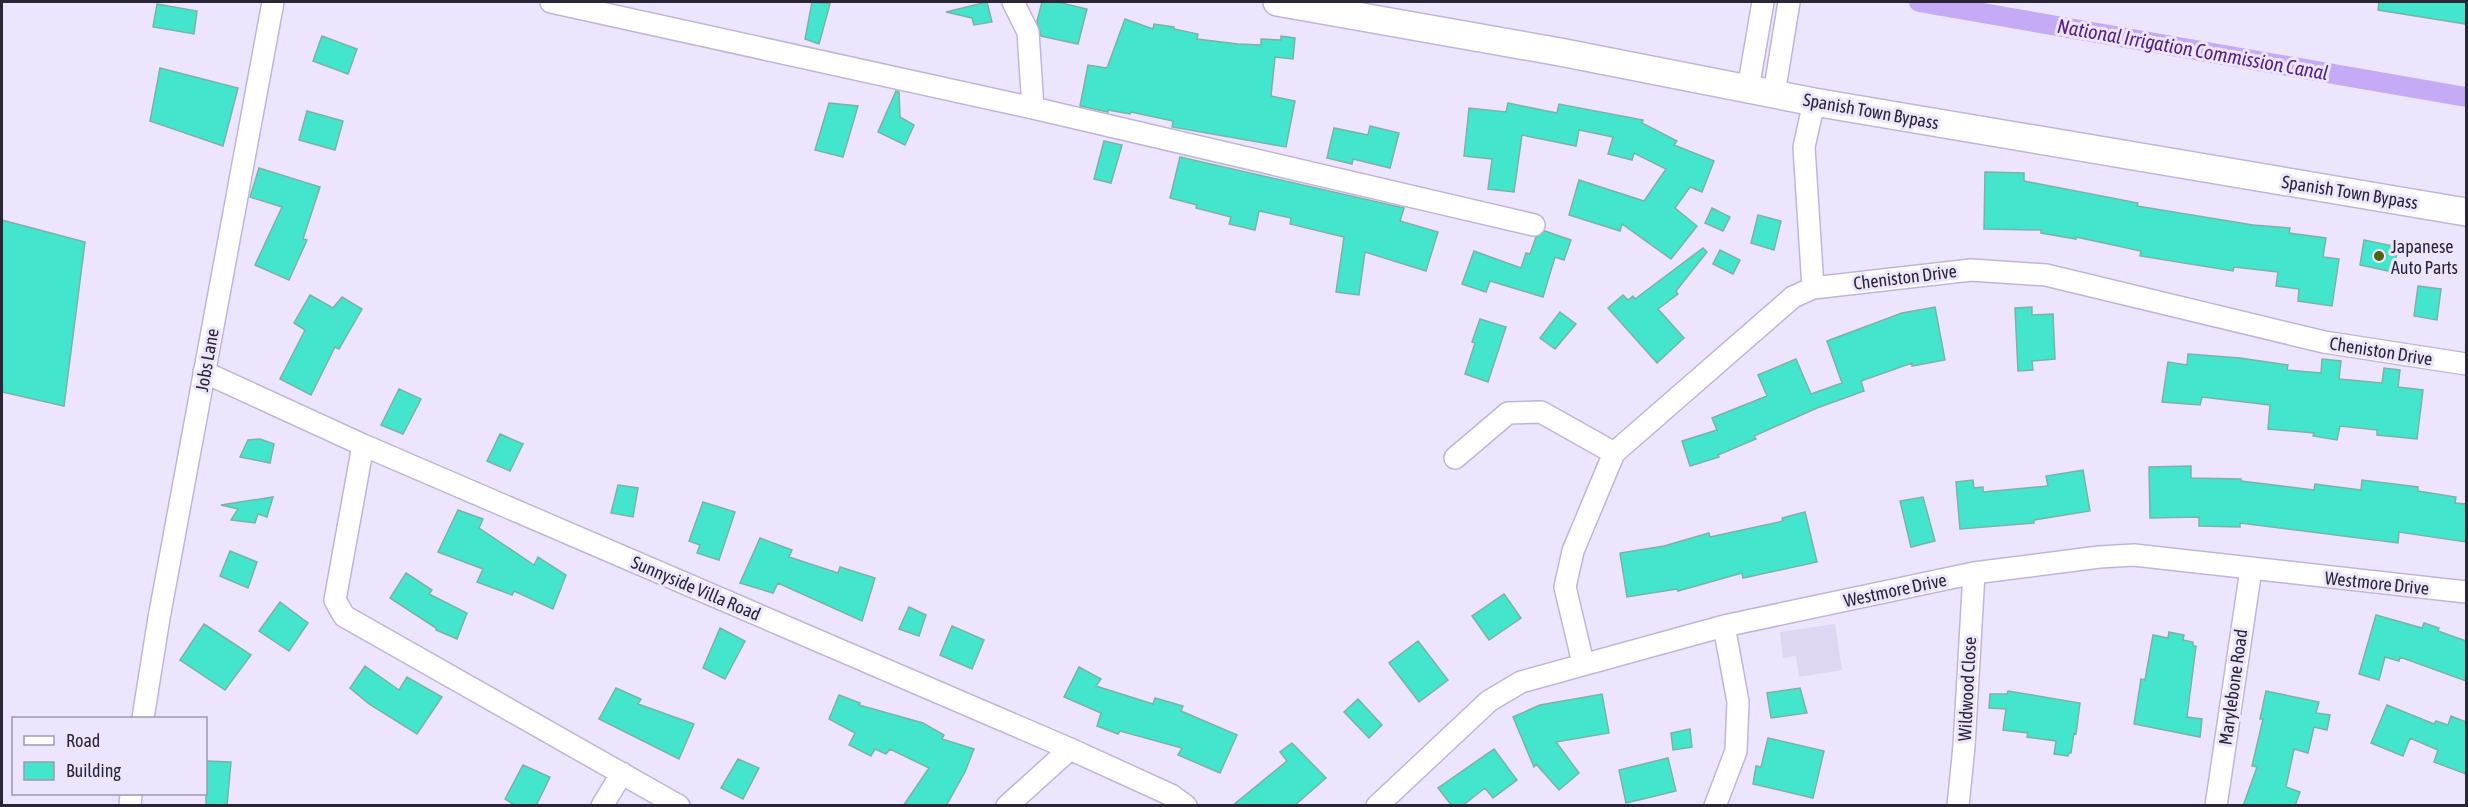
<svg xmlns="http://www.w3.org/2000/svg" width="2468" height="807" font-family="'Asap Condensed',sans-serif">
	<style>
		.built { fill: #dfd6f3 }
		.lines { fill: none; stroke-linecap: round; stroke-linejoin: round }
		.canal { stroke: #c5abf6; stroke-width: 20 }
		.building { fill: #43e5cc; stroke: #7cb2a6; stroke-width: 1.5 }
		.minor-casing { stroke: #c1b4dc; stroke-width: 24 }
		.major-casing { stroke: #c1b4dc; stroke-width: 30 }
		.minor { stroke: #fff; stroke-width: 21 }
		.major { stroke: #fff; stroke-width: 27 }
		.poi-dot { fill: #526206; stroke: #ede5fe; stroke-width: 2 }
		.labels { text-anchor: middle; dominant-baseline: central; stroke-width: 6; stroke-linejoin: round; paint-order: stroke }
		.street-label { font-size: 18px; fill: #2b2635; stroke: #ede5fe }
		.poi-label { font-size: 18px; fill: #2b2635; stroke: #ede5fe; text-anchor: start }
		.water-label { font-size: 20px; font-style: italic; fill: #53208c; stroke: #ede5fe }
	</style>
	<rect width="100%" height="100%" fill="#ede5fe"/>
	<!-- built -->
	<path class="built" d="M1835 624 1842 670 1799 677 1796 656 1783 658 1780 632Z"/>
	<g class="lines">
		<!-- canal -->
		<path class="canal" d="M1919 2 2466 97"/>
	</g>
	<!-- building -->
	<path class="building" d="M812 2 830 4 819 44 805 39Z
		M987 2 992 22 974 25 972 18 946 12Z
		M1042 2H1057L1087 9 1078 44 1041 36 1037 21Z
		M2379 2H2466V24L2378 10Z
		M157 4 197 11 194 34 153 27Z
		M1125 19 1153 29 1154 24 1174 27V29L1198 34 1197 39 1238 44 1261 45V39L1281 40V36L1295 38 1293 59 1275 57 1271 96 1295 101 1286 147 1172 127 1173 121 1131 112 1130 114 1108 110V112L1080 106 1088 65 1107 68Z
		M322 36 357 49 348 74 313 61Z
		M160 68 238 88 223 146 150 121Z
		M896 91 899 92 900 117 914 125 905 145 878 132Z
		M829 103 858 106 843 157 815 150Z
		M1508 103 1557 113 1559 104 1643 120 1642 123 1677 141 1674 145 1714 161 1702 192 1690 187 1675 208 1697 226 1671 259 1622 224 1620 231 1569 215 1579 180 1644 201 1666 169 1634 153 1632 160 1608 154 1613 137 1579 130 1576 146 1522 135 1514 192 1488 189 1492 159 1464 156 1469 108 1506 112Z
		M307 111 343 121 335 150 299 140Z
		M1370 126 1399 133 1390 168 1353 159 1352 164 1327 158 1334 128 1368 135Z
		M1104 141 1122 145 1111 183 1094 179Z
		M1180 157 1404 208 1400 221 1438 232 1426 271 1365 252 1359 295 1336 292 1344 237 1290 224 1291 218 1259 211 1255 230 1229 224 1231 217 1196 208 1197 205 1170 198Z
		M259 168 320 187 303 239 307 240 289 280 255 265 282 207 250 197Z
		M1985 172 2024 173V181L2138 203 2137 206 2253 225 2290 228 2289 233 2326 238 2323 257 2339 259 2332 306 2298 301 2299 289 2276 286 2278 272 2234 267 2233 271 2140 256 2141 251 2076 237V239L2041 233V230L1984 229Z
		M1712 208 1730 217 1723 231 1705 223Z
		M1758 215 1781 221 1774 250 1751 243Z
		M2 220 85 242 64 406 2 392Z
		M1545 231 1571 240 1564 260 1555 257 1543 297 1490 281 1486 292 1462 284 1474 251 1521 268 1526 253 1530 254 1536 237Z
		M2364 240 2398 247 2393 272 2360 265Z
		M1703 248 1707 252 1676 291 1678 294 1658 309 1684 338 1657 363 1608 308 1623 295 1628 300 1633 296 1635 299Z
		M1720 250 1740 260 1733 274 1713 264Z
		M2418 286 2441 289 2437 320 2414 316Z
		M310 295 333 308 342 297 362 309 339 349 335 347 311 395 280 379 305 330 294 323Z
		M1935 307 1945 360 1912 366V363L1861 381 1864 391 1817 408 1754 436 1756 439 1718 455 1719 457 1690 466 1682 441 1717 430 1712 418 1767 396 1758 375 1796 359 1811 394 1842 383 1827 341 1902 313Z
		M2032 307V315L2053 314 2055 359 2032 361 2033 370 2018 371 2015 308Z
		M1560 312 1576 324 1555 349 1540 338Z
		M1480 319 1506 327 1488 382 1465 374 1475 343 1472 342Z
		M2188 354 2240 358 2288 365 2287 370 2321 373 2322 359 2341 361 2339 379 2382 383 2384 368 2400 370 2398 387 2423 390 2417 439 2377 435V430L2340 426 2337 440 2313 436 2314 433 2268 429 2270 405 2202 397 2200 405 2162 402 2168 362 2187 365Z
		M399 389 421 399 403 434 381 425Z
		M500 434 523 444 510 471 487 461Z
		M260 439 274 444 270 463 240 457 248 440Z
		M2191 466V478L2241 479V481L2314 490 2315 484 2361 490 2362 480 2418 487V491L2456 497 2455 503 2466 504V542L2399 532 2398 543 2240 523V527L2199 526V517L2150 518 2149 467Z
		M2083 470 2090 511 2034 520V523L1960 529 1956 482 1973 480 1974 488 1983 487V492L2048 486 2046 476Z
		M618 485 638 488 633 517 611 513Z
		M273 497 267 517 258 514 255 523 231 520 238 509 221 505Z
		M1923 497 1935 541 1911 547 1900 501Z
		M703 502 735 512 719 560 697 553 700 545 689 541Z
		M458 510 483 519 479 528 534 565 538 557 566 575 553 609 514 591 512 595 477 582 483 569 438 552Z
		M1805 512 1817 562 1743 578 1742 573 1678 591 1677 589 1627 597 1620 553 1664 546 1709 533 1710 537 1783 521 1782 518Z
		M760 538 792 550 789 557 838 573 840 567 875 578 862 621 778 583 773 593 740 583Z
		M230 551 257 562 248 588 220 576Z
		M406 573 432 590 429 594 467 613 457 639 436 630V628L390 598Z
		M1504 594 1521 618 1489 640 1472 616Z
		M280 602 308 623 289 651 259 631Z
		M909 607 926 615 919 636 899 629Z
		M2376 615 2422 628 2424 623 2439 628 2438 631 2466 641V681L2400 657 2399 661 2385 657 2379 680 2359 674Z
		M204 624 251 655 225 690 180 660Z
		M952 626 984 640 972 669 940 655Z
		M720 628 745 641 725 679 703 668Z
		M2169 632 2184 635 2183 640 2193 642V646H2196L2187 717 2202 719 2200 737 2134 724 2141 679 2145 680 2153 635 2168 638Z
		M1418 641 1448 680 1419 702 1389 663Z
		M365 666 399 690 407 677 442 697 417 734 369 704 350 688Z
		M1079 667 1101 679 1096 686 1153 704 1155 698 1183 706 1181 711 1237 735 1220 773 1178 755 1182 748 1120 731 1118 734 1097 726 1101 713 1064 697Z
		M616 688 641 699 638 704 694 724 679 759 599 719Z
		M1800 688 1807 713 1771 718 1767 693Z
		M2008 691 2080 703 2076 734 2074 733 2071 753H2069L2068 756 2054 754 2056 741 2027 737 2028 733 2003 730 2006 709 1989 708 1990 694H2007Z
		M2266 691 2319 702 2316 713 2330 715 2327 730 2314 727 2308 753 2294 749 2286 787 2300 792 2295 806H2243L2257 767 2252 766 2263 719H2260Z
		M1602 694 1609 733 1556 742 1579 773 1559 790 1536 764 1534 767 1513 717 1540 705Z
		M839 695 860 703 859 705 923 723 944 735 942 739 974 749 965 772 946 806H903L929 768 890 749 886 754 875 749 871 756 849 745 855 733 829 719Z
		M1358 699 1382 725 1369 738 1344 712Z
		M2387 705 2434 724 2436 721 2448 725 2451 716 2466 722V774L2434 762 2438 750 2410 738 2403 756 2371 743Z
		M1690 729 1692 747 1673 750 1671 733Z
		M1768 738 1824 751 1813 798 1753 784 1756 766 1761 767Z
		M1292 743 1326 778 1294 806H1232L1287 761 1280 752Z
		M1494 749 1517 780 1493 798 1485 788 1462 806H1452L1438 788Z
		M1668 758 1676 791 1626 803 1619 770Z
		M738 759 759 768 743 799 721 788Z
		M206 761 231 762 227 806H206Z
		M523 765 550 777 536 806H516L505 799Z"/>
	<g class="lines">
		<defs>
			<path id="minor" d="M551 2 1033 108 1534 225
				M1013 2 1028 32 1033 108
				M1748 89 1763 2
				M1774 94 1789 2
				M1813 288 1804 147 1814 102
				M204 372 363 445 1070 749 1171 795 1186 806
				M363 445 335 600 344 616 679 806
				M1455 458 1508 413 1541 412 1614 453
				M1583 663 1565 587 1573 551 1614 453 1793 297 1813 288 1971 270 2046 275 2324 342 2466 364
				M143 718 159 618 273 2
				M130 806 131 794
				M602 806 622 773
				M1007 806 1070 749
				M1377 806 1489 701 1521 682 1724 626 1974 573 2099 557 2134 555 2466 592
				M1715 806 1736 751 1738 702 1724 626
				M1958 806 1964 746 1974 573
				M2216 806 2251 569"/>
			<path id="major" d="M1277 2 1560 52 1814 102 2466 212"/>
		</defs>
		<!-- minor casing -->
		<use href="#minor" class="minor-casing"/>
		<!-- major casing -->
		<use href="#major" class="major-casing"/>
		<!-- minor -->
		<use href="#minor" class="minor"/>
		<!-- major -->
		<use href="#major" class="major"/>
	</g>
	<!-- markers -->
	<circle class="poi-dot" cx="2379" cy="256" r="6"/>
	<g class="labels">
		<!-- street labels -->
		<g class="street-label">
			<text transform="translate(1871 111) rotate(10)">Spanish Town Bypass</text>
			<text transform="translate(2350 192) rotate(9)">Spanish Town Bypass</text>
			<text transform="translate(1905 277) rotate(-7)">Cheniston Drive</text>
			<text transform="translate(2381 351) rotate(9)">Cheniston Drive</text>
			<text transform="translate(207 360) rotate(-80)">Jobs Lane</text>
			<text transform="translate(2377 583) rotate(6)">Westmore Drive</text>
			<text transform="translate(696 588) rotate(23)">Sunnyside Villa Road</text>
			<text transform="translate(1895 590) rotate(-12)">Westmore Drive</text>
			<text transform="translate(2233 687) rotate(-82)">Marylebone Road</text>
			<text transform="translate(1967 689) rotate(-87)">Wildwood Close</text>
		</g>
		<!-- poi labels -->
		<g class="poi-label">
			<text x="2391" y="246">Japanese<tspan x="2391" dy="21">Auto Parts</tspan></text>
		</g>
		<!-- water labels -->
		<g class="water-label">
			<text transform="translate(2193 49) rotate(10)">National Irrigation Commission Canal</text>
		</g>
	</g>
	<!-- border -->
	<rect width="2468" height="807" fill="none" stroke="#2b2635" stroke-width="6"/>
	<!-- legend -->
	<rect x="12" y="717" width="195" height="78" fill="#ede5fe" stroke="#9f99ae" stroke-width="1.5"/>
	<rect x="24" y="736" width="30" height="9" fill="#ffffff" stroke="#9f99ae" stroke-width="1.5"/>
	<text x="66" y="747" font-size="18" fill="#2b2635">Road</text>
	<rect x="24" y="762" width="30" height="18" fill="#43e5cc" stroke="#9f99ae" stroke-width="1.5"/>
	<text x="66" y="777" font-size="18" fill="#2b2635">Building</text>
</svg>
